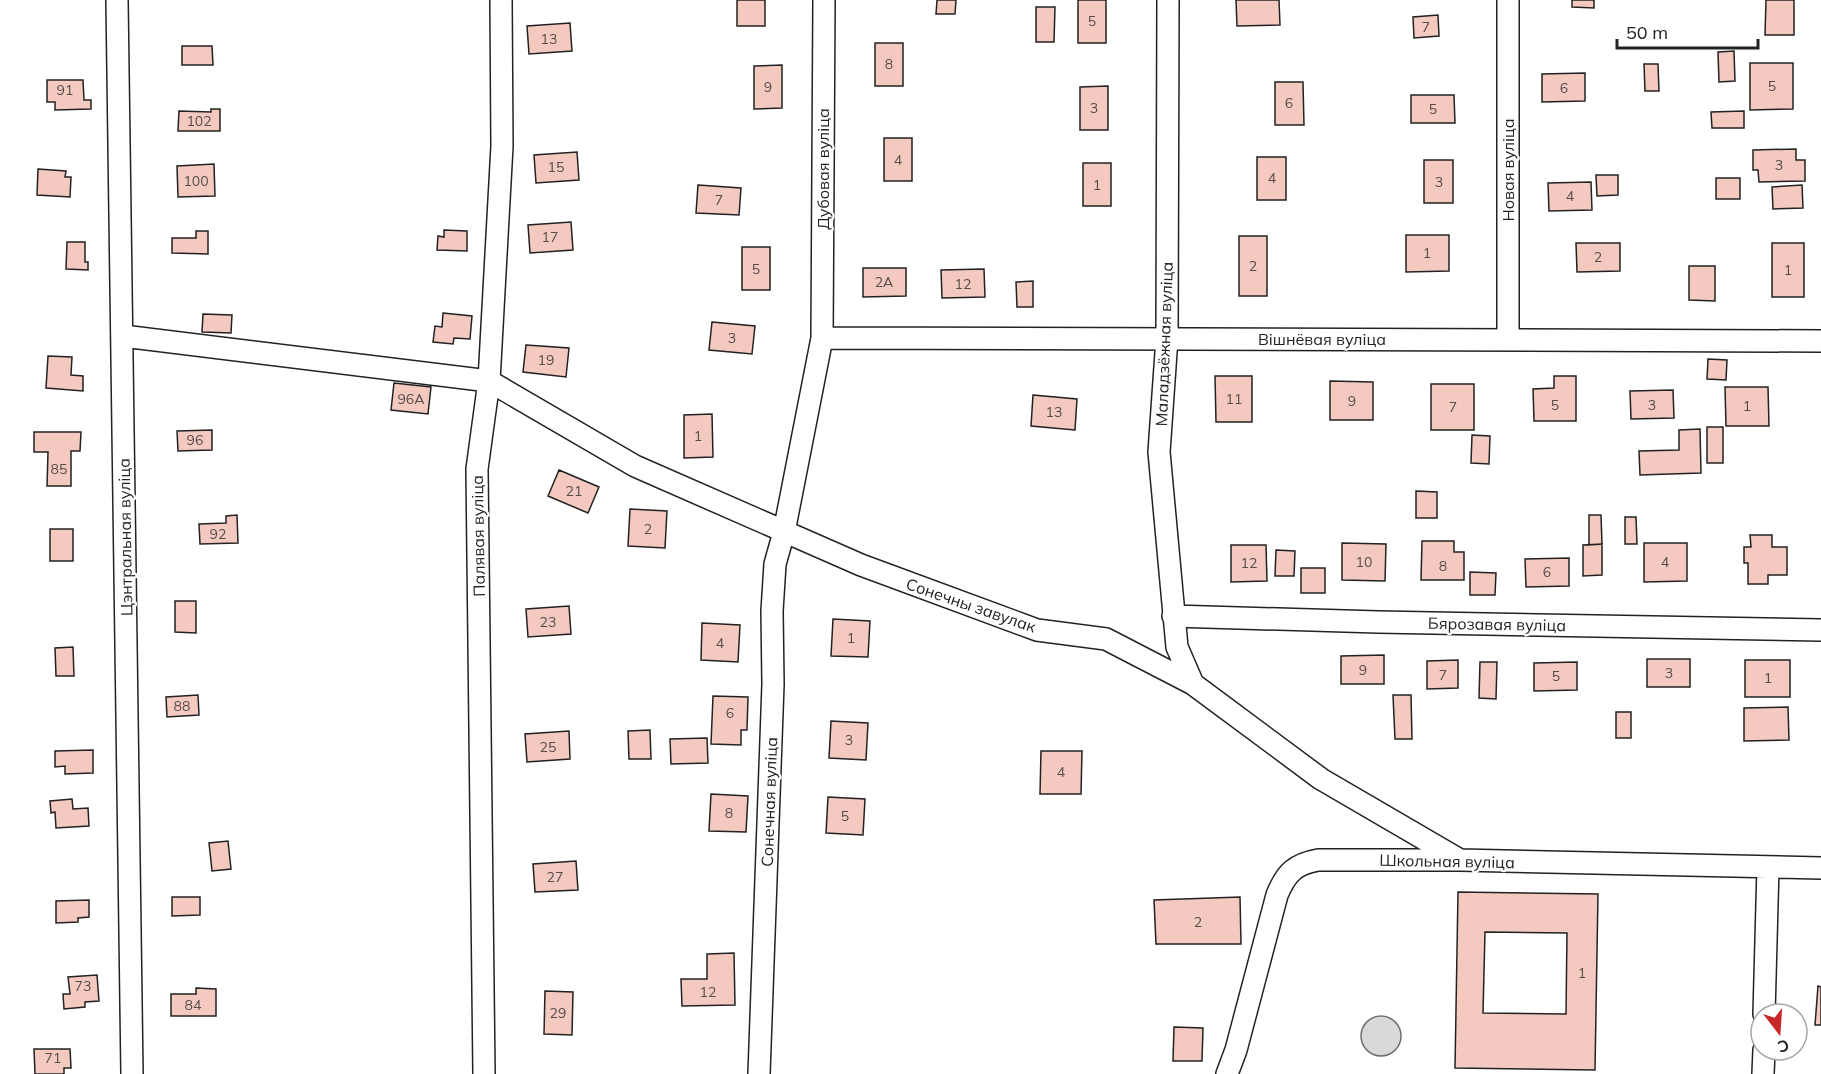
<svg xmlns="http://www.w3.org/2000/svg" width="1821" height="1074" font-family="Mulish,sans-serif">
	<style>
		.water { fill: #d9d9d9; stroke: #6f6f6f; stroke-width: 1.5 }
		.building { fill: #f3c9c0; stroke: #222; stroke-width: 1.5; fill-rule: evenodd }
		.lines { fill: none; stroke-linecap: round; stroke-linejoin: round }
		.minor-casing { stroke: #222; stroke-width: 24 }
		.minor { stroke: #fff; stroke-width: 21 }
		.labels { text-anchor: middle; dominant-baseline: central; stroke-width: 4.5; stroke-linejoin: round; paint-order: stroke }
		.number-label { font-size: 14px; fill: #564c4a }
		.street-label { font-size: 16px; fill: #222; stroke: #fff }
	</style>
	<rect width="100%" height="100%" fill="#fff"/>
	<!-- water -->
	<path class="water" d="M1361 1036a20 20 0 1 1 40 0a20 20 0 1 1-40 0Z"/>
	<!-- building -->
	<path class="building" d="M737 0H765V26H737Z
		M937 0H956L955 14H936Z
		M1078 0H1106V43H1078Z
		M1236 0H1279L1280 25 1237 26Z
		M1572 0H1594V8L1572 7Z
		M1766 0H1794V35H1765Z
		M1036 7H1055L1054 42H1036Z
		M1438 15 1439 36 1414 38 1413 17Z
		M570 23 572 51 529 54 527 26Z
		M875 43H903V86H875Z
		M182 46H212L213 65H182Z
		M1734 51 1735 81 1719 82 1718 52Z
		M1750 63H1793V109L1750 110Z
		M1644 64H1658L1659 91H1645Z
		M782 65V108L754 109V66Z
		M1585 73V101L1542 102V74Z
		M47 80H83L84 100H91V109L55 110V102H47Z
		M1275 82H1303L1304 125H1275Z
		M1108 86V130H1080V87Z
		M1411 95H1454L1455 123H1411Z
		M211 109H220V131H178L179 111 211 112Z
		M1744 111V128H1712L1711 112Z
		M884 138H912V181H884Z
		M1796 149V160H1805V181L1759 182 1758 170H1753V150Z
		M577 152 579 180 536 183 534 155Z
		M1257 157H1286V200H1257Z
		M1424 160H1453V203H1424Z
		M1083 163H1111V206H1083Z
		M214 164 215 196 178 197 177 166Z
		M38 169 66 171 65 177H71L70 197 37 195Z
		M1596 175H1618V195L1597 196Z
		M1716 178H1740V199H1716Z
		M1591 182 1592 210 1549 211 1548 183Z
		M698 185 741 188 739 215 696 213Z
		M1802 185 1803 208 1773 209 1772 187Z
		M571 222 573 250 530 253 528 225Z
		M444 230 467 231V251L437 250 438 236 444 237Z
		M196 231H208V254L172 253V238H196Z
		M1406 235H1449V271L1406 272Z
		M1239 236H1267V296H1239Z
		M67 242H85V262H88V270L66 269Z
		M1576 243H1620V271L1577 272Z
		M1772 243H1804V297H1772Z
		M742 247H770V290H742Z
		M1689 266H1715V301L1689 300Z
		M863 268H906V296L863 297Z
		M984 269 985 297 942 298 941 270Z
		M1033 281V307H1017L1016 282Z
		M443 313 472 316 470 339 454 338 453 344 433 342 435 326 442 327Z
		M203 314 232 315 231 333 202 332Z
		M712 322 755 326 752 354 709 350Z
		M526 345 569 348 566 377 523 372Z
		M48 356 72 357 71 375 83 376V391L46 388Z
		M1708 359 1727 360 1726 380 1707 379Z
		M1215 376H1252V422H1216Z
		M1554 376H1576V421H1534L1533 389 1554 388Z
		M1330 381 1373 382V420H1330Z
		M394 383 431 387 428 414 391 410Z
		M1431 384H1474V430H1431Z
		M1725 387H1768L1769 426H1726Z
		M1673 390 1674 418 1631 419 1630 391Z
		M1033 395 1077 399 1075 430 1031 426Z
		M712 414 713 457 684 458V415Z
		M1707 427H1723V463H1707Z
		M1700 429 1701 473 1640 475 1639 451 1679 450V430Z
		M212 430V450L178 451 177 431Z
		M34 432H81L80 451H71V486H47L48 452H34Z
		M1472 435 1490 436 1489 464 1471 463Z
		M559 470 599 487 588 513 548 496Z
		M1416 491 1437 492V518H1416Z
		M630 509 667 511 665 548 628 546Z
		M237 515 238 543 200 544 199 524 226 523V516Z
		M1589 515H1601L1602 544 1589 545Z
		M1625 517H1636L1637 544H1625Z
		M50 529H73V561H50Z
		M1750 535H1772V547H1787V575H1768V584H1748V563H1744V547H1751Z
		M1422 541H1454V552H1464V580H1421Z
		M1342 543 1386 544 1385 581 1342 580Z
		M1644 543H1687V581L1644 582Z
		M1602 544V575L1583 576V545Z
		M1231 545H1266L1267 581 1231 582Z
		M1276 550 1295 551 1294 576H1275Z
		M1569 558V586L1526 587 1525 559Z
		M1301 568H1325V593H1301Z
		M1470 572 1496 573 1495 595H1470Z
		M175 601H196V633L175 632Z
		M569 606 571 634 528 637 526 609Z
		M833 619 870 621 868 657 831 656Z
		M702 623 740 625 738 662 701 660Z
		M73 647 74 676H56L55 648Z
		M1384 655V684H1341V656Z
		M1647 659H1690V687H1647Z
		M1458 660V688L1427 689V661Z
		M1745 660H1790V697H1745Z
		M1480 662H1497L1496 699 1479 698Z
		M1577 662V690L1534 691V663Z
		M198 695 199 715 167 717 166 697Z
		M1393 695H1411L1412 739H1395Z
		M713 696 748 697 747 730H741V745L711 744Z
		M1788 707 1789 740 1744 741V708Z
		M1616 712H1631V738H1616Z
		M831 721 868 723 866 760 829 758Z
		M650 730 651 759H629L628 731Z
		M569 731 570 759 527 762 525 734Z
		M707 738 708 763 671 764 670 739Z
		M93 750V773L65 774V766L55 767V751Z
		M1041 751H1082L1081 794H1040Z
		M711 794 748 796 746 832 709 831Z
		M828 797 865 799 863 835 826 833Z
		M72 799 73 809 88 808 89 826 56 828 55 812 51 813 50 801Z
		M228 841 231 869 212 871 209 843Z
		M576 861 578 890 535 892 533 864Z
		M1458 892 1598 894 1595 1070 1455 1068ZM1485 932 1567 933 1566 1014 1483 1013Z
		M172 897H200V915L172 916Z
		M1240 897 1241 944H1156L1154 900Z
		M89 900V917L78 918V922L56 923V901Z
		M734 953 735 1005 682 1006 681 979H707V954Z
		M97 975 99 1001 85 1002V1007L64 1009 63 994H70L68 977Z
		M1818 986 1821 987V1025H1815Z
		M196 988 216 989V1016H171V994H196Z
		M545 991 573 992 572 1035 544 1034Z
		M1174 1027 1203 1028 1202 1061H1173Z
		M34 1049H70L71 1068H64V1074H35Z"/>
	<g class="lines">
		<defs>
			<path id="minor" d="M117 0 132 1074
				M1168 0 1167 338 1159 452 1177 647 1193 684
				M1508 0V339
				M123 336 489 381 635 466 861 565 1037 630 1106 639 1193 684 1321 779 1460 860
				M822 338 1821 341
				M1173 616 1378 622 1821 630
				M1764 1014 1768 867
				M484 1074 477 469 489 381 502 146 501 0
				M759 1074 773 684 772 611 775 564 784 532 822 338 824 0
				M1227 1074 1236 1050 1277 895C1286 873 1295 864 1318 860H1460L1821 868
				M1763 1074 1764 1050"/>
		</defs>
		<!-- minor casing -->
		<use href="#minor" class="minor-casing"/>
		<!-- minor -->
		<use href="#minor" class="minor"/>
	</g>
	<g class="labels">
		<!-- number labels -->
		<g class="number-label">
			<text x="1092" y="21">5</text>
			<text x="1426" y="27">7</text>
			<text x="549" y="39">13</text>
			<text x="889" y="64">8</text>
			<text x="1772" y="86">5</text>
			<text x="768" y="87">9</text>
			<text x="1564" y="88">6</text>
			<text x="65" y="90">91</text>
			<text x="1289" y="103">6</text>
			<text x="1094" y="108">3</text>
			<text x="1433" y="109">5</text>
			<text x="199" y="121">102</text>
			<text x="898" y="160">4</text>
			<text x="1779" y="165">3</text>
			<text x="556" y="167">15</text>
			<text x="1272" y="178">4</text>
			<text x="196" y="181">100</text>
			<text x="1439" y="182">3</text>
			<text x="1097" y="185">1</text>
			<text x="1570" y="196">4</text>
			<text x="719" y="200">7</text>
			<text x="550" y="237">17</text>
			<text x="1427" y="253">1</text>
			<text x="1598" y="257">2</text>
			<text x="1253" y="266">2</text>
			<text x="756" y="269">5</text>
			<text x="1788" y="270">1</text>
			<text x="884" y="282">2А</text>
			<text x="963" y="284">12</text>
			<text x="732" y="338">3</text>
			<text x="546" y="360">19</text>
			<text x="411" y="399">96А</text>
			<text x="1234" y="399">11</text>
			<text x="1352" y="401">9</text>
			<text x="1555" y="405">5</text>
			<text x="1652" y="405">3</text>
			<text x="1747" y="406">1</text>
			<text x="1453" y="407">7</text>
			<text x="1054" y="412">13</text>
			<text x="698" y="436">1</text>
			<text x="195" y="440">96</text>
			<text x="59" y="469">85</text>
			<text x="574" y="491">21</text>
			<text x="648" y="529">2</text>
			<text x="218" y="534">92</text>
			<text x="1364" y="562">10</text>
			<text x="1665" y="562">4</text>
			<text x="1249" y="563">12</text>
			<text x="1443" y="566">8</text>
			<text x="1547" y="572">6</text>
			<text x="548" y="622">23</text>
			<text x="851" y="638">1</text>
			<text x="720" y="643">4</text>
			<text x="1363" y="670">9</text>
			<text x="1669" y="673">3</text>
			<text x="1443" y="675">7</text>
			<text x="1556" y="676">5</text>
			<text x="1768" y="678">1</text>
			<text x="182" y="706">88</text>
			<text x="730" y="713">6</text>
			<text x="849" y="740">3</text>
			<text x="548" y="747">25</text>
			<text x="1061" y="772">4</text>
			<text x="729" y="813">8</text>
			<text x="845" y="816">5</text>
			<text x="555" y="877">27</text>
			<text x="1198" y="922">2</text>
			<text x="1582" y="973">1</text>
			<text x="83" y="986">73</text>
			<text x="708" y="992">12</text>
			<text x="193" y="1005">84</text>
			<text x="558" y="1013">29</text>
			<text x="53" y="1058">71</text>
		</g>
		<!-- street labels -->
		<g class="street-label">
			<text transform="translate(823 169) rotate(-90)">Дубовая вуліца</text>
			<text transform="translate(1508 170) rotate(-90)">Новая вуліца</text>
			<text x="1322" y="339">Вішнёвая вуліца</text>
			<text transform="translate(1164 344) rotate(-88)">Маладзёжная вуліца</text>
			<text transform="translate(478 536) rotate(-91)">Палявая вуліца</text>
			<text transform="translate(125 537) rotate(-91)">Цэнтральная вуліца</text>
			<text transform="translate(971 605) rotate(19)">Сонечны завулак</text>
			<text transform="translate(1497 624) rotate(1)">Бярозавая вуліца</text>
			<text transform="translate(769 802) rotate(-88)">Сонечная вуліца</text>
			<text transform="translate(1447 861) rotate(1)">Школьная вуліца</text>
		</g>
	</g>
	<!-- north arrow -->
	<g transform="translate(1779 1032) rotate(163)"><circle r="28" fill="#ffffff" stroke="#a7a7a7" stroke-width="1.5"/>
	<path d="M0-4.5L10 22L0 15L-10 22Z" fill="#c62828"/>
	<text y="-9" font-size="16" font-weight="bold" text-anchor="middle" fill="#222222">С</text>
	</g>
	<!-- scale -->
	<path d="M1617 39v9h141v-9" fill="none" stroke="#222222" stroke-width="3"/>
	<text x="1626" y="39" font-size="18" fill="#222222" stroke="#ffffff" stroke-width="4.5" paint-order="stroke">50 m</text>
</svg>
